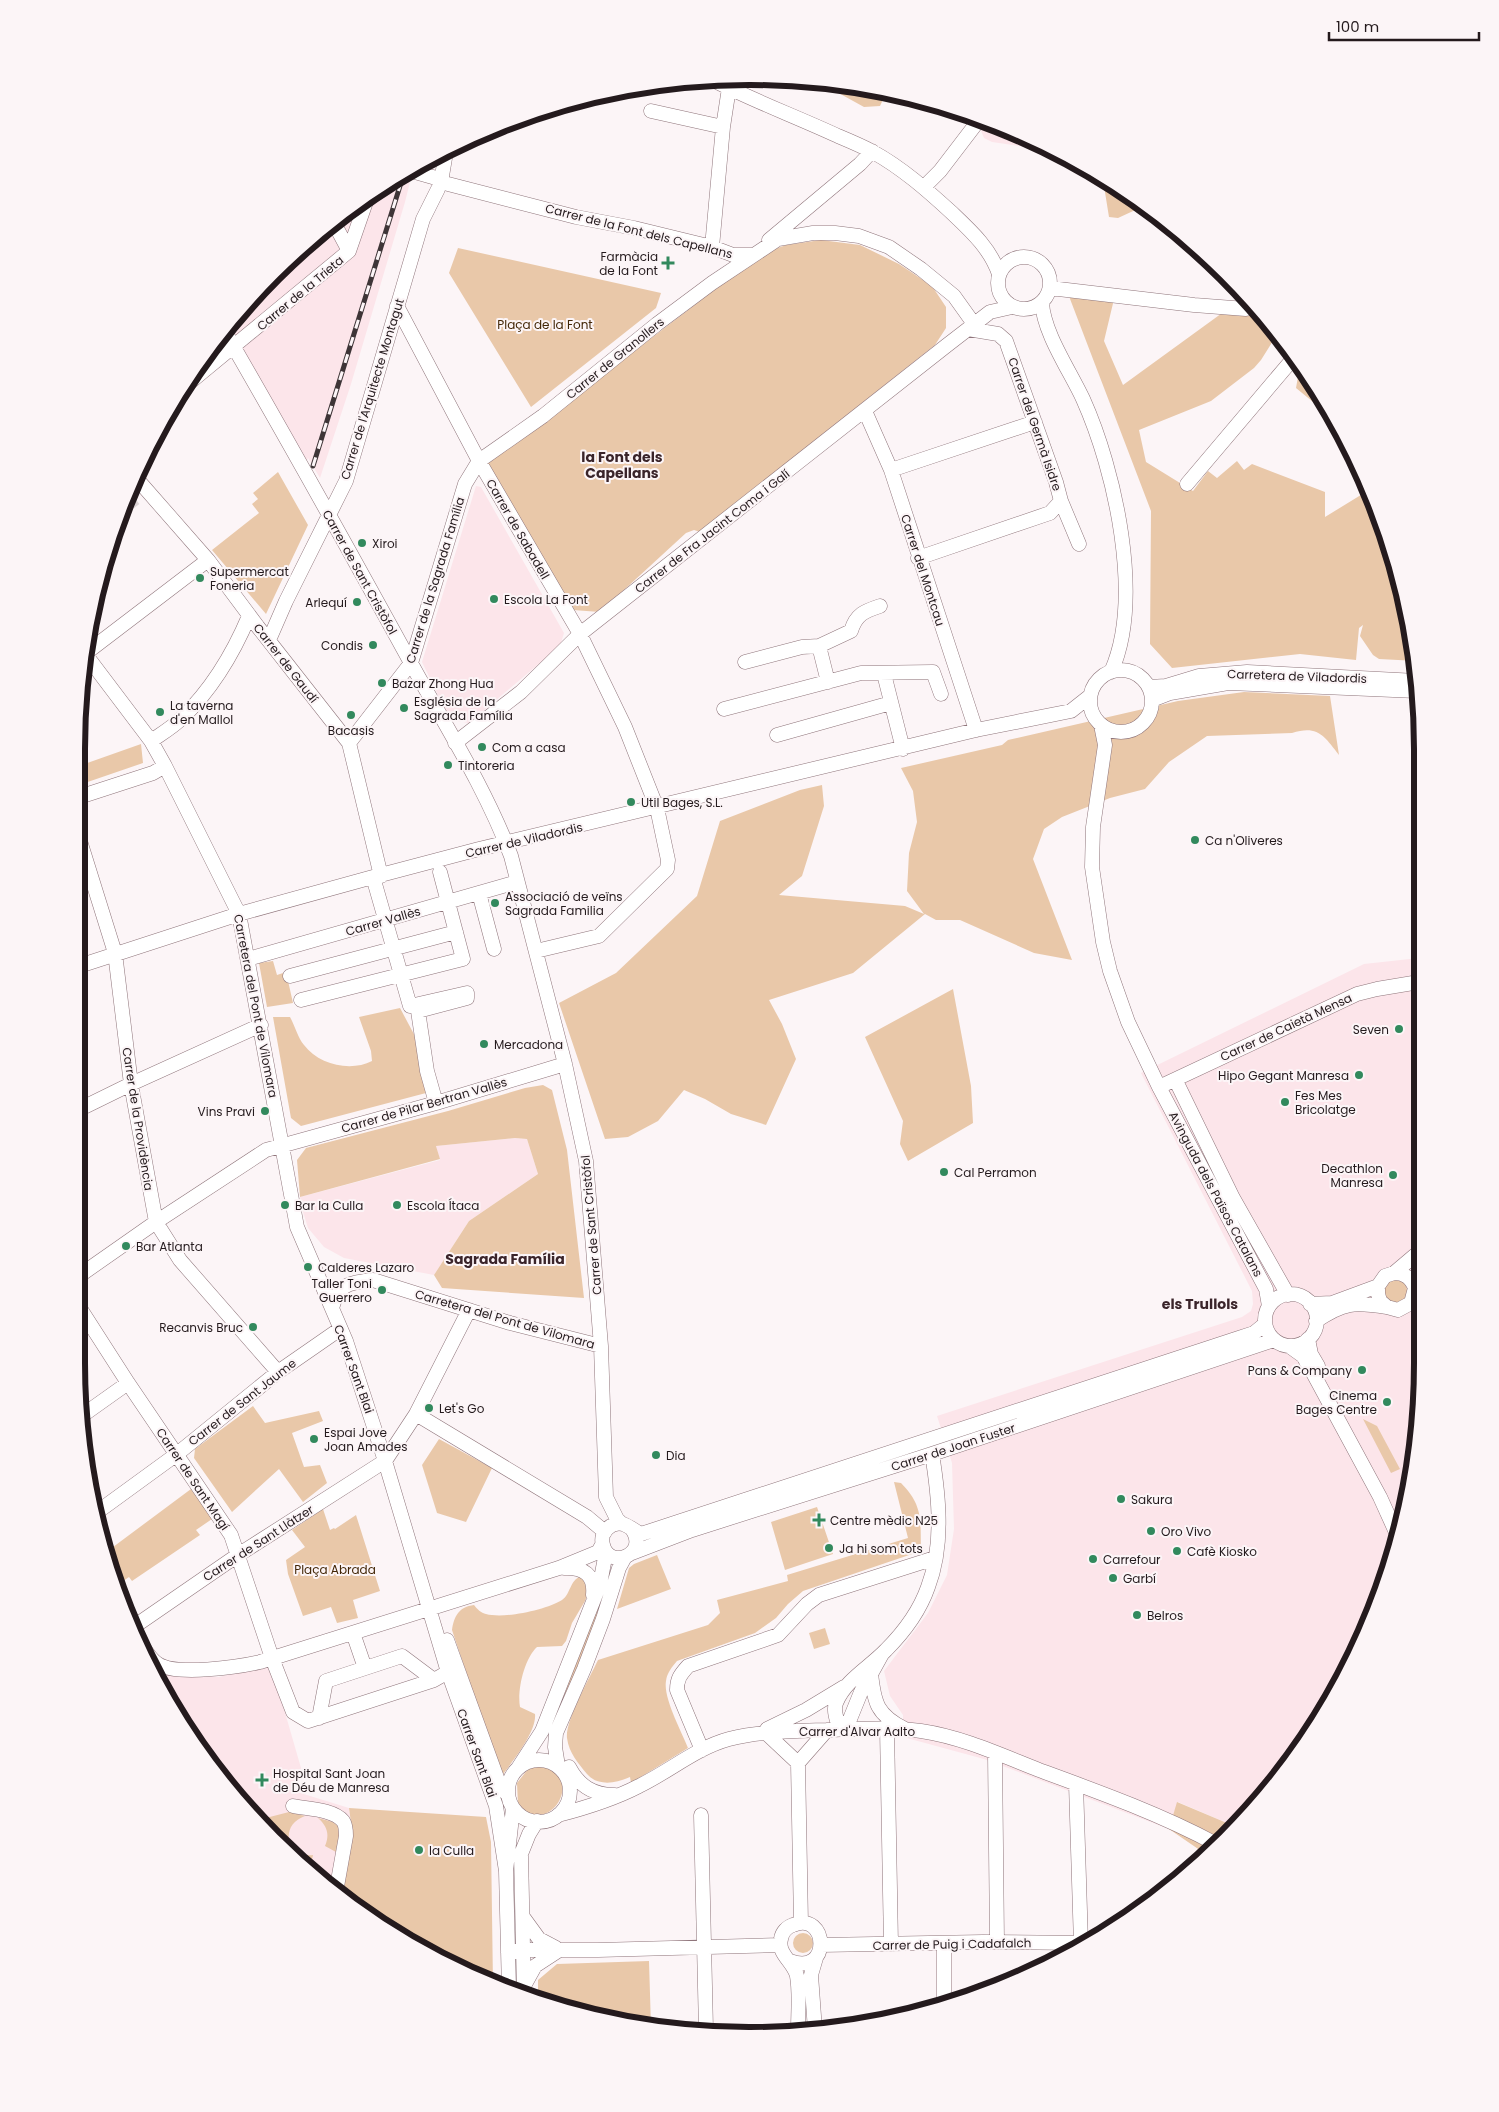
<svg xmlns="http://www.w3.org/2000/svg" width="1499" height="2112" font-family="Poppins,sans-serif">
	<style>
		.built { fill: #fce5ea }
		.green { fill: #e9c8a9 }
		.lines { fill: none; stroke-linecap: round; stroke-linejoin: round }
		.minor-tunnel { stroke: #dcd4d6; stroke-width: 14; stroke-dasharray: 14 7; stroke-linecap: butt }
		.minor-casing { stroke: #8f757b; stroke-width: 15 }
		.minor { stroke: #fff; stroke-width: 14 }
		.rail-casing { stroke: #3e3537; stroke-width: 5 }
		.rail { stroke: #fcf5f7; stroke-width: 3; stroke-dasharray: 9; stroke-linecap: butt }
		.poi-dot { fill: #32895d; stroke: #fcf5f7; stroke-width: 2 }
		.labels { text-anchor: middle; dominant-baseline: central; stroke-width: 4; stroke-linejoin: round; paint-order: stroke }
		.street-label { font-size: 12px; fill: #241a1d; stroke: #fcf5f7 }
		.poi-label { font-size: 12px; fill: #241a1d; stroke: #fcf5f7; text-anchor: start }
		.park-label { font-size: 12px; fill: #422606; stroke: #fcf5f7 }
		.neighbourhood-label { font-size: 14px; font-weight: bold; fill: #3a242a; stroke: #fcf5f7 }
		.rim { fill: none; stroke: #241a1d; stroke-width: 6 }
	</style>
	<rect width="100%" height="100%" fill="#fcf5f7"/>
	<!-- built -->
	<path class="built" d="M984 122 1047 146 1055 151 992 142 984 138 981 131Z
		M414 166 405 202 351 384 320 478 308 458 304 467 227 328 305 244Z
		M476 486 481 487 564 633 560 646 469 723 450 720 422 662Z
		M1419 958 1421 1406 1400 1536 1353 1660 1284 1772 1234 1826 1178 1802 1169 1829 984 1759 903 1737V1715L890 1696 884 1671 928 1613 947 1575 954 1529 952 1463 937 1416 1242 1317 1251 1311 1253 1304 1252 1291 1141 1073 1364 964Z
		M515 1138 527 1139 538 1174 469 1221 434 1275 344 1258 324 1247 308 1228 303 1212 300 1197 440 1160 436 1146Z
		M271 1664 301 1768 294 1791 349 1808 352 1830 340 1895 306 1869 190 1736 155 1671 177 1675 219 1677Z"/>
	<!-- green -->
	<path class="green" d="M799 79 886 93 880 106 864 107 835 91Z
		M1103 180 1144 206 1118 218 1109 217Z
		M821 240 860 245 899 264 932 286 946 307V328L935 345 705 528 700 532 694 530 686 533 600 612 573 610 486 460 615 366 761 254 786 245Z
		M458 248 661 293 656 308 531 407 449 273Z
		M1067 291 1115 295 1104 341 1123 385 1229 308C1252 310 1263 317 1276 336L1261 360 1254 368 1211 401 1139 430 1146 462 1193 491 1208 471 1217 478 1237 461 1244 470 1252 464 1325 492V517L1369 490 1387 533 1417 661 1379 659 1373 655 1360 636 1363 625 1359 628 1356 660 1300 654 1172 668 1150 644 1151 511Z
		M1299 371 1329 415 1296 388Z
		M278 472 308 525 266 614 212 550 259 513 252 504 258 499 253 493Z
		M1244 692 1330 696 1339 755C1324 736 1318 725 1292 733L1207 736 1169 762 1145 789 1110 798 1062 817 1044 829 1033 859 1072 960 1034 953 960 920H936L925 914 853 973 769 1000 782 1024 796 1059 766 1125 731 1114 705 1099 684 1090 658 1121 628 1137 605 1139 559 1003 616 973 697 896 720 821 800 790 822 785 824 806 802 876 779 895 905 906 924 914 907 891 909 853 917 822 913 791 901 768 1002 745 1008 740 1178 701Z
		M141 744 143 763 76 786V767Z
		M273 961 277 975 286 972 293 1003 267 1007 259 963Z
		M953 989 971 1086 973 1123 908 1161 900 1144 903 1121 865 1037Z
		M400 1008 416 1038 426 1093 301 1126 291 1118 273 1017H290C295 1026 298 1038 304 1045 319 1065 351 1072 372 1061L371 1051 359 1017Z
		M543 1085 552 1090 567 1150 584 1298 442 1288 434 1275 469 1221 538 1174 527 1139 515 1138 436 1146 440 1159 300 1197 297 1160 306 1148 448 1111 525 1088Z
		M1383 1291a12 12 0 1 1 24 0a12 12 0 1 1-24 0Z
		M253 1406 265 1423 319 1411 323 1421 292 1433 304 1467 320 1465 327 1483 303 1502 279 1469 232 1512 194 1458 195 1449Z
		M1363 1419 1377 1426 1400 1469 1391 1473Z
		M439 1439 492 1468 466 1522 437 1513 422 1465Z
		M894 1482 901 1483C924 1506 920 1521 921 1551L803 1591 788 1604 776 1618 755 1633 677 1661C672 1667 667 1673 666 1681 663 1698 682 1732 688 1748L631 1783 630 1777C617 1783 598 1787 587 1774 578 1763 569 1753 567 1738 565 1721 590 1677 598 1660L708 1625 720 1613 717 1600 788 1581 787 1575 908 1538Z
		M191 1489 212 1519 196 1530 200 1535 132 1581 129 1577 116 1586 105 1553Z
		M817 1507 833 1554 785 1570 771 1522Z
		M323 1509 330 1530 334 1528 335 1529 356 1515 380 1591 353 1600 358 1618 337 1623 331 1607 303 1616 288 1574 286 1560 305 1547 292 1530Z
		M657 1555 671 1589 617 1609 629 1568 634 1564Z
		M581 1576 585 1578 588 1593 585 1601 572 1623 566 1641 562 1646 537 1647C524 1659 517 1691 520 1707L535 1714C537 1732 511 1763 501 1777L452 1630C454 1616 459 1607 474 1605 477 1609 481 1613 486 1614 504 1619 546 1610 562 1600 571 1594 569 1581 581 1576Z
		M603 1591 607 1593 559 1714 554 1713Z
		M825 1628 830 1644 814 1649 809 1633Z
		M547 1765C578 1780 558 1824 526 1814L518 1805 517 1783 528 1769Z
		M1177 1802 1234 1826 1207 1855 1169 1829Z
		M349 1808 486 1817 491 1842 493 1985 376 1922 340 1895 352 1830Z
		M289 1812 305 1816C279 1825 286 1858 313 1855L311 1864 299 1861 262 1819Z
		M318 1818 333 1822 338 1826 339 1837 336 1852 325 1846C330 1834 327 1826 318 1818Z
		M793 1943a10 10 0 1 1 20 0a10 10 0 1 1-20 0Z
		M649 1961 651 2027 538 1997V1980L557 1964Z"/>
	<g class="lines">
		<!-- minor-tunnel -->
		<path class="minor-tunnel" d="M124 507 137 497"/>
		<defs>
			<path id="minor" d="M713 80C754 101 797 117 838 136 850 141 862 146 873 152 902 168 927 190 951 212 971 231 990 248 999 274
				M651 111 723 127
				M415 172 436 178
				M442 176 446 152
				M448 184 576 217 634 228 712 247 733 255H752
				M924 187 940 171 979 120
				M334 223 349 251
				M769 240 860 164 872 151
				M712 247 723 127 729 88
				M998 283a26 26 0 1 1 52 0a26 26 0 1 1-52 0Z
				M1050 288 1194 305 1246 309 1256 307
				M1042 302C1043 332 1070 371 1083 399 1115 470 1144 599 1111 672
				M397 306 479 461 580 634 625 727 657 808 668 860 667 869 599 936 536 951
				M968 329 998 334 1006 341 1056 482 1061 501 1079 544
				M224 330C290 444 354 559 417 674 450 733 487 792 511 856L565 1064 586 1161 601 1346 606 1497 617 1519 622 1524
				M183 388 349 251 367 199
				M865 411 891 470 976 730
				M891 470 1035 422
				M137 479 208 560 258 627 349 743 381 876
				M1187 484 1292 360
				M918 558 1050 513 1061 501
				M269 640 286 601 346 481 423 219 438 189
				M819 646 828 682
				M86 653 208 560
				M86 655 151 741 165 766 239 914 297 1227 346 1341 385 1461 448 1672 496 1806 506 1871
				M745 662 802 647 819 646 851 631C856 614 865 611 880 606
				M1090 701a31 31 0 1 1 62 0a31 31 0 1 1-62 0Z
				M884 674 903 749
				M1149 687 1166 686 1199 676 1247 672 1417 681
				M1152 700 1170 693 1228 683 1417 691
				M724 709 861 673 933 672 941 694
				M1101 725 1105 745 1093 827 1092 867 1103 942 1110 971 1128 1022 1159 1087 1266 1289 1269 1306
				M777 735 891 703
				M151 741C161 734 173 727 182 718 212 689 233 654 249 616
				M349 743 411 663 465 484 479 461 543 416 657 324 712 283 778 239 813 233H835L859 236 889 247 921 269 954 296 974 324
				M455 743 521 692 580 634 946 346 990 312 1012 307
				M76 798 153 773 165 766
				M76 828 115 953 131 1084 156 1222 180 1260 278 1372
				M373 877 410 1006 467 993V998L418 1011 427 1071 436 1103
				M479 893 494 949
				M248 959 517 882
				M76 967 239 914 373 877 479 849 976 730 1071 711 1090 696
				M290 976 456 932
				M301 1000 463 959 440 872
				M1176 1081 1233 1198 1288 1295
				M1159 1087 1357 994 1377 989 1419 982
				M76 1111 131 1084 261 1025
				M1394 1273C1405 1273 1411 1278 1415 1288L1411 1303 1398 1310 1387 1307 1380 1301 1378 1294V1286L1385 1276 1394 1273 1420 1251
				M76 1278 156 1222 266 1150 436 1103 565 1064
				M1265 1320a26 26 0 1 1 52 0a26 26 0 1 1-52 0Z
				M76 1302 128 1383 231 1535 272 1658 293 1712 308 1721 434 1680 448 1672
				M1310 1304 1332 1303 1378 1286
				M332 1308C339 1283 349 1283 373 1280L510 1323 601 1346
				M1316 1321C1344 1302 1354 1302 1387 1307
				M1308 1339 1311 1354 1318 1366
				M1289 1346 1303 1356 1313 1373 1380 1497 1399 1539
				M416 1414 587 1517 605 1532
				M83 1415 128 1383
				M96 1513 177 1454 278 1372 340 1329
				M631 1528C651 1554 609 1571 603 1545 599 1533 611 1521 623 1524 629 1526 635 1531 641 1534L1239 1338 1254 1333 1265 1324
				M632 1553 692 1530 932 1454 1274 1340
				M564 1568C584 1567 595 1575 593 1595
				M127 1620C135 1632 146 1657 158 1664 176 1676 239 1667 260 1662L559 1568 598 1552 602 1545
				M132 1628 238 1555 385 1461 416 1414 469 1310
				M353 1633 365 1668
				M447 1640 500 1786 508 1795
				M882 1654 861 1692 850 1719 840 1729C837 1721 833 1711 836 1703 845 1680 870 1667 886 1650 903 1633 920 1610 928 1587 944 1545 939 1497 932 1454
				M871 1673C874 1703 877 1715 905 1729
				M319 1718 326 1681 402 1656 434 1680
				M767 1729 806 1710 844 1687
				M887 1729 891 1944
				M766 1733 798 1763
				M702 1750 677 1690C677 1678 681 1674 688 1666L778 1635 807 1604 819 1595 935 1558
				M995 1753 997 1942
				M508 1791a31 31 0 1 1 62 0a31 31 0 1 1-62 0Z
				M558 1766 555 1747 556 1733 584 1669 603 1619 619 1568 625 1557
				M569 1767C579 1786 593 1795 615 1795
				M518 1768 542 1731 600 1584 606 1552
				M1076 1784 1081 1944
				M293 1806C307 1809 333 1809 343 1821 346 1825 346 1831 346 1836L336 1892
				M558 1815C585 1808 614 1799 639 1786 670 1771 696 1748 729 1739 761 1731 794 1731 827 1730 858 1729 890 1727 921 1731 962 1737 1001 1755 1039 1770 1099 1792 1160 1814 1216 1844
				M701 1815 706 2030
				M523 1917 539 1939 556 1948
				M801 1923 798 1763 827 1730
				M821 1945 983 1942 1083 1943
				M508 1952 523 1950H598L780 1945
				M790 1961C832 1977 828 1910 793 1925 787 1927 782 1932 781 1939 777 1954 794 1962 797 1976 800 1993 798 2013 798 2030
				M525 1984 535 1966 558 1951
				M509 1989 506 1871 513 1808
				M524 1993 521 1854 529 1834 537 1821
				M940 2006 944 2000V1943
				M815 2030 811 1975 816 1958"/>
		</defs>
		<!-- minor casing -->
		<use href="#minor" class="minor-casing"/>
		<!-- minor -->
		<use href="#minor" class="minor"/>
		<defs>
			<path id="rail" d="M313 466 404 173"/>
		</defs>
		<!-- rail casing -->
		<use href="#rail" class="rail-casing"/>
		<!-- rail -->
		<use href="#rail" class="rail"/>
	</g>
	<!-- markers -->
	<g class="poi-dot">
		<path d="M665.5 255.5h5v5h5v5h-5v5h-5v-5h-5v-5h5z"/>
		<circle cx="362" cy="543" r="5"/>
		<circle cx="200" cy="578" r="5"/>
		<circle cx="494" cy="599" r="5"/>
		<circle cx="357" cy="602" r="5"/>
		<circle cx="373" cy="645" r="5"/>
		<circle cx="382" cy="683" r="5"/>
		<circle cx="404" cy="708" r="5"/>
		<circle cx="160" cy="712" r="5"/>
		<circle cx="351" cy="715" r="5"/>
		<circle cx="482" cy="747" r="5"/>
		<circle cx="448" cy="765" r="5"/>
		<circle cx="631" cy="802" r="5"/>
		<circle cx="1195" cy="840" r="5"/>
		<circle cx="495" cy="903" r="5"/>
		<circle cx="1399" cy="1029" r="5"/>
		<circle cx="484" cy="1044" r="5"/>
		<circle cx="1359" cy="1075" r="5"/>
		<circle cx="1285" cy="1102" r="5"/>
		<circle cx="265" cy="1111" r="5"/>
		<circle cx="944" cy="1172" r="5"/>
		<circle cx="1393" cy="1175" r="5"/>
		<circle cx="285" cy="1205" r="5"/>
		<circle cx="397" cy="1205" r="5"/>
		<circle cx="126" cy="1246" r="5"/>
		<circle cx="308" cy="1267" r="5"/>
		<circle cx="382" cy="1290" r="5"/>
		<circle cx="253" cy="1327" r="5"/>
		<circle cx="1362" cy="1370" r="5"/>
		<circle cx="1387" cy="1402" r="5"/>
		<circle cx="429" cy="1408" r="5"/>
		<circle cx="314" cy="1439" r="5"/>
		<circle cx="656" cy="1455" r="5"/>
		<circle cx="1121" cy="1499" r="5"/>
		<path d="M816.5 1512.5h5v5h5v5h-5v5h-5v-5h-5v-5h5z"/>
		<circle cx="1151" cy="1531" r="5"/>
		<circle cx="829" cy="1548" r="5"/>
		<circle cx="1177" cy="1551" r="5"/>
		<circle cx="1093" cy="1559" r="5"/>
		<circle cx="1113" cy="1578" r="5"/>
		<circle cx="1137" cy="1615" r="5"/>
		<path d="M259.5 1772.5h5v5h5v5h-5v5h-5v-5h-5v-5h5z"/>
		<circle cx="419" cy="1850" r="5"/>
	</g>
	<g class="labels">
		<!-- street labels -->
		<g class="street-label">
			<text transform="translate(639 231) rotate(14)">Carrer de la Font dels Capellans</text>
			<text transform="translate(300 293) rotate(-40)">Carrer de la Trieta</text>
			<text transform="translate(615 358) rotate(-39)">Carrer de Granollers</text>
			<text transform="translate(372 389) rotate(-73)">Carrer de l'Arquitecte Montagut</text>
			<text transform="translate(1035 424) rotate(71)">Carrer del Germà Isidre</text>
			<text transform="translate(518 529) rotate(60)">Carrer de Sabadell</text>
			<text transform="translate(712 531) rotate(-38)">Carrer de Fra Jacint Coma i Galí</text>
			<text transform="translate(923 570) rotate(72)">Carrer del Montcau</text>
			<text transform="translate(360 572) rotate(61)">Carrer de Sant Cristòfol</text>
			<text transform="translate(435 580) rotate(-73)">Carrer de la Sagrada Família</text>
			<text transform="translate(286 663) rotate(52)">Carrer de Gaudí</text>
			<text transform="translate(1297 676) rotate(2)">Carretera de Viladordis</text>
			<text transform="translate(524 840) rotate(-13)">Carrer de Viladordis</text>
			<text transform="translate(383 921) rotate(-16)">Carrer Vallès</text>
			<text transform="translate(256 1006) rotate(79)">Carretera del Pont de Vilomara</text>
			<text transform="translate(1286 1027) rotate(-25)">Carrer de Caietà Mensa</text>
			<text transform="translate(424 1105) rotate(-16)">Carrer de Pilar Bertran Vallès</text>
			<text transform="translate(138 1119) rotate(81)">Carrer de la Providència</text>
			<text transform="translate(1216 1194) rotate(62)">Avinguda dels Països Catalans</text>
			<text transform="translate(591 1225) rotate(-95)">Carrer de Sant Cristòfol</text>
			<text transform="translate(505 1319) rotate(16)">Carretera del Pont de Vilomara</text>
			<text transform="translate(354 1369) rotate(70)">Carrer Sant Blai</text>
			<text transform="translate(242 1402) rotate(-38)">Carrer de Sant Jaume</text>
			<text transform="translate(953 1447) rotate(-18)">Carrer de Joan Fuster</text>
			<text transform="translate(193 1479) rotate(56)">Carrer de Sant Magí</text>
			<text transform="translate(258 1543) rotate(-33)">Carrer de Sant Llàtzer</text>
			<text x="857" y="1731">Carrer d'Alvar Aalto</text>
			<text transform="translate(477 1753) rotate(70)">Carrer Sant Blai</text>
			<text transform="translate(952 1944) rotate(-1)">Carrer de Puig i Cadafalch</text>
		</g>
		<!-- poi labels -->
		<g class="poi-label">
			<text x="658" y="256" text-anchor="end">Farmàcia<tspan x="658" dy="14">de la Font</tspan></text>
			<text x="372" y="543">Xiroi</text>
			<text x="210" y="571">Supermercat<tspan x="210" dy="14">Foneria</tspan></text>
			<text x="504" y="599">Escola La Font</text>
			<text x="347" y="602" text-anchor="end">Arlequí</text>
			<text x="363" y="645" text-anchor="end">Condis</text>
			<text x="392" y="683">Bazar Zhong Hua</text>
			<text x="414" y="701">Església de la<tspan x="414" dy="14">Sagrada Família</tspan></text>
			<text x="170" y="705">La taverna<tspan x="170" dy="14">d'en Mallol</tspan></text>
			<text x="351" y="730" text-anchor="middle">Bacasis</text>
			<text x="492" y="747">Com a casa</text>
			<text x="458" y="765">Tintoreria</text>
			<text x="641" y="802">Util Bages, S.L.</text>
			<text x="1205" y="840">Ca n'Oliveres</text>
			<text x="505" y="896">Associació de veïns<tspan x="505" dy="14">Sagrada Familia</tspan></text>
			<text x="1389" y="1029" text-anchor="end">Seven</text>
			<text x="494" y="1044">Mercadona</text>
			<text x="1349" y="1075" text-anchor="end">Hipo Gegant Manresa</text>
			<text x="1295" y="1095">Fes Mes<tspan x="1295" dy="14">Bricolatge</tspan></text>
			<text x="255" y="1111" text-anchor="end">Vins Pravi</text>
			<text x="1383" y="1168" text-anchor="end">Decathlon<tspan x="1383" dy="14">Manresa</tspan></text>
			<text x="954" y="1172">Cal Perramon</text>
			<text x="295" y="1205">Bar la Culla</text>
			<text x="407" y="1205">Escola Ítaca</text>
			<text x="136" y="1246">Bar Atlanta</text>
			<text x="318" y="1267">Calderes Lazaro</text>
			<text x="372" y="1283" text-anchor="end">Taller Toni<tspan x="372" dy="14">Guerrero</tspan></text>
			<text x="243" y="1327" text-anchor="end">Recanvis Bruc</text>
			<text x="1352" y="1370" text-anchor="end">Pans &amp; Company</text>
			<text x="1377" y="1395" text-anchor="end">Cinema<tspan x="1377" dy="14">Bages Centre</tspan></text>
			<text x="439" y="1408">Let's Go</text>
			<text x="324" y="1432">Espai Jove<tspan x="324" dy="14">Joan Amades</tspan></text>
			<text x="666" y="1455">Dia</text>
			<text x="1131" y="1499">Sakura</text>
			<text x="830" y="1520">Centre mèdic N25</text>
			<text x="1161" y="1531">Oro Vivo</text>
			<text x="839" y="1548">Ja hi som tots</text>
			<text x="1187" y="1551">Cafè Kiosko</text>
			<text x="1103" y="1559">Carrefour</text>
			<text x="1123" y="1578">Garbí</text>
			<text x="1147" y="1615">Belros</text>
			<text x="273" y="1773">Hospital Sant Joan<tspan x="273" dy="14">de Déu de Manresa</tspan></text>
			<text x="429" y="1850">la Culla</text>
		</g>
		<!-- park labels -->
		<g class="park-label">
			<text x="545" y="324">Plaça de la Font</text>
			<text x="335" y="1569">Plaça Abrada</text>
		</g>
		<!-- neighbourhood labels -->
		<g class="neighbourhood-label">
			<text x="622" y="457">la Font dels<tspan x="622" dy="16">Capellans</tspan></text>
			<text x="505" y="1259">Sagrada Família</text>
			<text x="1200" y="1304">els Trullols</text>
		</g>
	</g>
	<!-- crop -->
	<path d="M0 0H1499V2112H0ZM749 85H750A664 664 0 0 1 1414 749V1363A664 664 0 0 1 750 2027H749A664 664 0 0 1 85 1363V749A664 664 0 0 1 749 85Z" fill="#fcf5f7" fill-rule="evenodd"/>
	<path class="rim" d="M749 85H750A664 664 0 0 1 1414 749V1363A664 664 0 0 1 750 2027H749A664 664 0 0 1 85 1363V749A664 664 0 0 1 749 85Z"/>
	<!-- scale -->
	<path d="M1329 32v8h150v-8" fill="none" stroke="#241a1d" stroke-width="2.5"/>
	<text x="1336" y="32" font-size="15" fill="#241a1d" stroke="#fcf5f7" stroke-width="4" paint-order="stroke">100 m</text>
</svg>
